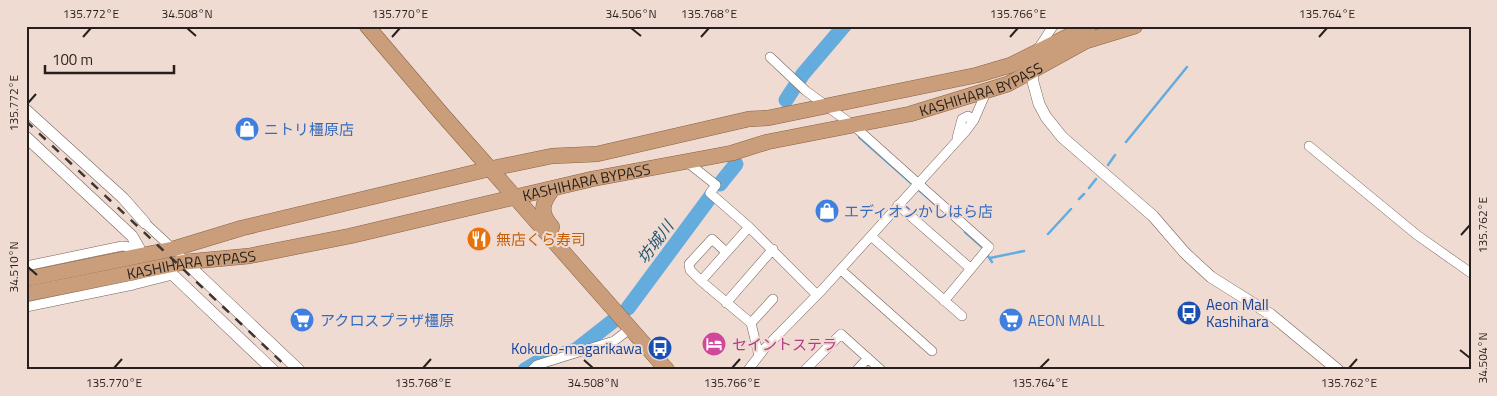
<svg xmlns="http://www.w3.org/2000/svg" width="1497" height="396" font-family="'Titillium Web','Noto Sans JP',sans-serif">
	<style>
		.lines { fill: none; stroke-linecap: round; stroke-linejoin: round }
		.stream { stroke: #64acdd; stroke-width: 2.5 }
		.river { stroke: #64acdd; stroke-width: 15 }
		.minor-casing { stroke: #74625a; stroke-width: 10 }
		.tertiary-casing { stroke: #74625a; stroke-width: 12 }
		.trunk-casing { stroke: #886144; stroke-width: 16 }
		.minor { stroke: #fff; stroke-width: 9 }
		.tertiary { stroke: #fff; stroke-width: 11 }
		.trunk { stroke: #ca9e7a; stroke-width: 15 }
		.rail { stroke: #3f3632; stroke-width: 2.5; stroke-dasharray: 9 9; stroke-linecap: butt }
		.ticks { fill: none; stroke: #261f1c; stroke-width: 2 }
		.labels { text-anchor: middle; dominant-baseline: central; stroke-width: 4; stroke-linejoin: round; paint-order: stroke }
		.street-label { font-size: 15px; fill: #261f1c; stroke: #f0dbd2 }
		.shop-label { font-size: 15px; fill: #366cbe; stroke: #f0dbd2; text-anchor: start }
		.food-label { font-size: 15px; fill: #c56008; stroke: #f0dbd2; text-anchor: start }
		.transit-label { font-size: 15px; fill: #164399; stroke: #f0dbd2; text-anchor: start }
		.hotel-label { font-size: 15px; fill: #b23c85; stroke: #f0dbd2; text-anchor: start }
		.water-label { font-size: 16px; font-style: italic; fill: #1f5576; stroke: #f0dbd2 }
		.neatline { fill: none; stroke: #261f1c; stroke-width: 2 }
		.ticks-label { font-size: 12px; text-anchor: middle; fill: #261f1c }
	</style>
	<rect width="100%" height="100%" fill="#f0dbd2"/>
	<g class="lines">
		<!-- stream -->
		<path class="stream" d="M859 137 937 206
			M1126 142 1187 67
			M26 147H27
			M1108 165 1115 155
			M1089 188 1096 179
			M1079 199 1084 194
			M965 232 982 247 992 262
			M1048 234 1071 209
			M990 258 1024 251"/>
		<!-- river -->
		<path class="river" d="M786 100 803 74 844 26
			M720 184 736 164
			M628 308 711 196
			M525 370 538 362 576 350 613 321"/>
		<defs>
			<path id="minor" d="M1038 49 1053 26
				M770 57 806 91 854 126 989 247 944 301
				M957 138 962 119 968 116 974 120
				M1309 146 1417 235 1471 273
				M687 162 716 185 710 193 749 227 817 295
				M898 205 970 268
				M145 223 173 249
				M749 227 701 281 751 323
				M871 236 962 316
				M26 266 122 246 139 248
				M841 270 932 351
				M701 281 690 270 689 264 712 239 726 252
				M726 303 773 249
				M26 307 133 285 173 275 171 271
				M759 356 751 323 773 299
				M532 370 537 365 614 341 631 328
				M748 370 765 348 822 290 965 132 974 120 987 90
				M805 370 841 334 881 370
				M857 370 868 358"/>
			<path id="tertiary" d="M1032 64 1033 82 1039 104 1046 117 1062 137 1153 216 1185 253 1211 277 1270 314 1338 370
				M26 110 123 198 145 223
				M26 137 132 236 139 248V255
				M181 258 299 370
				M173 275 273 370"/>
			<g id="trunk">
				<path d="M367 26 441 113 667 370"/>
				<path d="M552 190C541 204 540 213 552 227"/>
				<path d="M26 279 173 249 242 228 489 169 552 156 597 154 749 119 768 118 977 75 1011 65 1089 26"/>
				<path id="s1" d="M26 294 185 262 249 256 350 236 592 179 732 153 767 142 910 114 1008 84 1086 41 1135 26"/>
			</g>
		</defs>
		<!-- minor casing -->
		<use href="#minor" class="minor-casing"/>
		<!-- tertiary casing -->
		<use href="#tertiary" class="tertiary-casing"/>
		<!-- trunk casing -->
		<use href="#trunk" class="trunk-casing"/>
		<!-- minor -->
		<use href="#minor" class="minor"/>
		<!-- tertiary -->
		<use href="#tertiary" class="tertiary"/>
		<!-- trunk -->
		<use href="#trunk" class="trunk"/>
		<!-- rail -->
		<path class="rail" d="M26 121 290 370"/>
	</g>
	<!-- ticks -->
	<path class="ticks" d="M187 28 196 36M631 28 641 36M83 37 91 28M392 37 400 28M701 37 709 28M1010 37 1018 28M1319 37 1327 28M28 103 36 94M1461 235 1470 225M28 267 37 275M1460 350 1470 358M584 360 593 368M114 368 122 359M423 368 431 359M732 368 740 359M1040 368 1049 359M1349 368 1357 359"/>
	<!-- icons -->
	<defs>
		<symbol id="shop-disc" viewBox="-11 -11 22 22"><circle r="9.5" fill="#3f7fe0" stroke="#f0dbd2"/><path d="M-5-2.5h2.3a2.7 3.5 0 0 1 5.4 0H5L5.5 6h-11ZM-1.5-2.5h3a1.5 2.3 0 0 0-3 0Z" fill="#fff"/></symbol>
		<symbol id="restaurant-disc" viewBox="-11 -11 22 22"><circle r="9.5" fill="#e8710a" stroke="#f0dbd2"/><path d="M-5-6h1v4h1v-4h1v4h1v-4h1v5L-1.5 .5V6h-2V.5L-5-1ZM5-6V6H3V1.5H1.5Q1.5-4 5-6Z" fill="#fff"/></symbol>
		<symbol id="bus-disc" viewBox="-11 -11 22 22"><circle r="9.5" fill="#1a4fb4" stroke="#f0dbd2"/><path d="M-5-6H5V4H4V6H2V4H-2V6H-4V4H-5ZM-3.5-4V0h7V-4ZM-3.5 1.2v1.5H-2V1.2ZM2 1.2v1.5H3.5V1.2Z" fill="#fff"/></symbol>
		<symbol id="supermarket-disc" viewBox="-11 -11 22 22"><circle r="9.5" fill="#3f7fe0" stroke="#f0dbd2"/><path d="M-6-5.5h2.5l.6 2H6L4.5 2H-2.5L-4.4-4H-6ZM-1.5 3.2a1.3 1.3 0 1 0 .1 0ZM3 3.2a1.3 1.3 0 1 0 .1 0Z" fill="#fff"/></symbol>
		<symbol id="hotel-disc" viewBox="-11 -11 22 22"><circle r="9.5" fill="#d1479c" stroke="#f0dbd2"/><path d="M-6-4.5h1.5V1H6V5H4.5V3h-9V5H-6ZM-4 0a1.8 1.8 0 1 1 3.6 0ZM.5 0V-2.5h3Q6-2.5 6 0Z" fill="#fff"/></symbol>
	</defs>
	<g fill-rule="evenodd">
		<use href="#shop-disc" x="233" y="115" width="28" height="28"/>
		<use href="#shop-disc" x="813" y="197" width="28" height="28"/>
		<use href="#restaurant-disc" x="465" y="225" width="28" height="28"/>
		<use href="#bus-disc" x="1175" y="299" width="28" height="28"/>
		<use href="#supermarket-disc" x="288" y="306" width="28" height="28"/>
		<use href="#supermarket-disc" x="997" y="306" width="28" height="28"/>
		<use href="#hotel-disc" x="700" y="330" width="28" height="28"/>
		<use href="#bus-disc" x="646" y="334" width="28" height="28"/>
	</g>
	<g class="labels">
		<!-- street labels -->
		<g class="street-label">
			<text stroke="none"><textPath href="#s1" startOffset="978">KASHIHARA BYPASS</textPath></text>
			<text stroke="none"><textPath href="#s1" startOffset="572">KASHIHARA BYPASS</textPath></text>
			<text stroke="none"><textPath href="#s1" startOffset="168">KASHIHARA BYPASS</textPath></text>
		</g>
		<!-- shop labels -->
		<g class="shop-label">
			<text x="264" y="129">ニトリ橿原店</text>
			<text x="844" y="211">エディオンかしはら店</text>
			<text x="320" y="320">アクロスプラザ橿原</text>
			<text x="1028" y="320">AEON MALL</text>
		</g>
		<!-- food labels -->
		<g class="food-label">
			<text x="496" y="239">無店くら寿司</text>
		</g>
		<!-- transit labels -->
		<g class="transit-label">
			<text x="1206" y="304">Aeon Mall<tspan x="1206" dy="17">Kashihara</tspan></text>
			<text x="642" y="348" text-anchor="end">Kokudo-magarikawa</text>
		</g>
		<!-- hotel labels -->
		<g class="hotel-label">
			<text x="732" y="344">セイントステラ</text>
		</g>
		<!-- water labels -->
		<g class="water-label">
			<text transform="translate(655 242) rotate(-53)">坊城川</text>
		</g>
	</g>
	<!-- border -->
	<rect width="1497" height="396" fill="none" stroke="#f0dbd2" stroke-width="55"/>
	<!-- scale -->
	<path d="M45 65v8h129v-8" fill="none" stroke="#261f1c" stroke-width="2.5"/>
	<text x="52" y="65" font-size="15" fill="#261f1c" stroke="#f0dbd2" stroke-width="4" paint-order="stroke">100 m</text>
	<rect x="28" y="28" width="1442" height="340" class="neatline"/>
	<g class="ticks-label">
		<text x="91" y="18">135.772°E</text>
		<text x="187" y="18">34.508°N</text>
		<text x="400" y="18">135.770°E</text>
		<text x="631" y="18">34.506°N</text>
		<text x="709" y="18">135.768°E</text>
		<text x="1018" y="18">135.766°E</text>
		<text x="1327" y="18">135.764°E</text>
		<text transform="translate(14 103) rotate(-90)" y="4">135.772°E</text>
		<text transform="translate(1483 225) rotate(-90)" y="4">135.762°E</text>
		<text transform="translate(14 267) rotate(-90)" y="4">34.510°N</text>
		<text transform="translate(1483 358) rotate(-90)" y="4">34.504°N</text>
		<text x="114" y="387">135.770°E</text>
		<text x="423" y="387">135.768°E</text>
		<text x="593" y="387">34.508°N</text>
		<text x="732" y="387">135.766°E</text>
		<text x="1040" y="387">135.764°E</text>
		<text x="1349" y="387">135.762°E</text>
	</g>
</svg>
